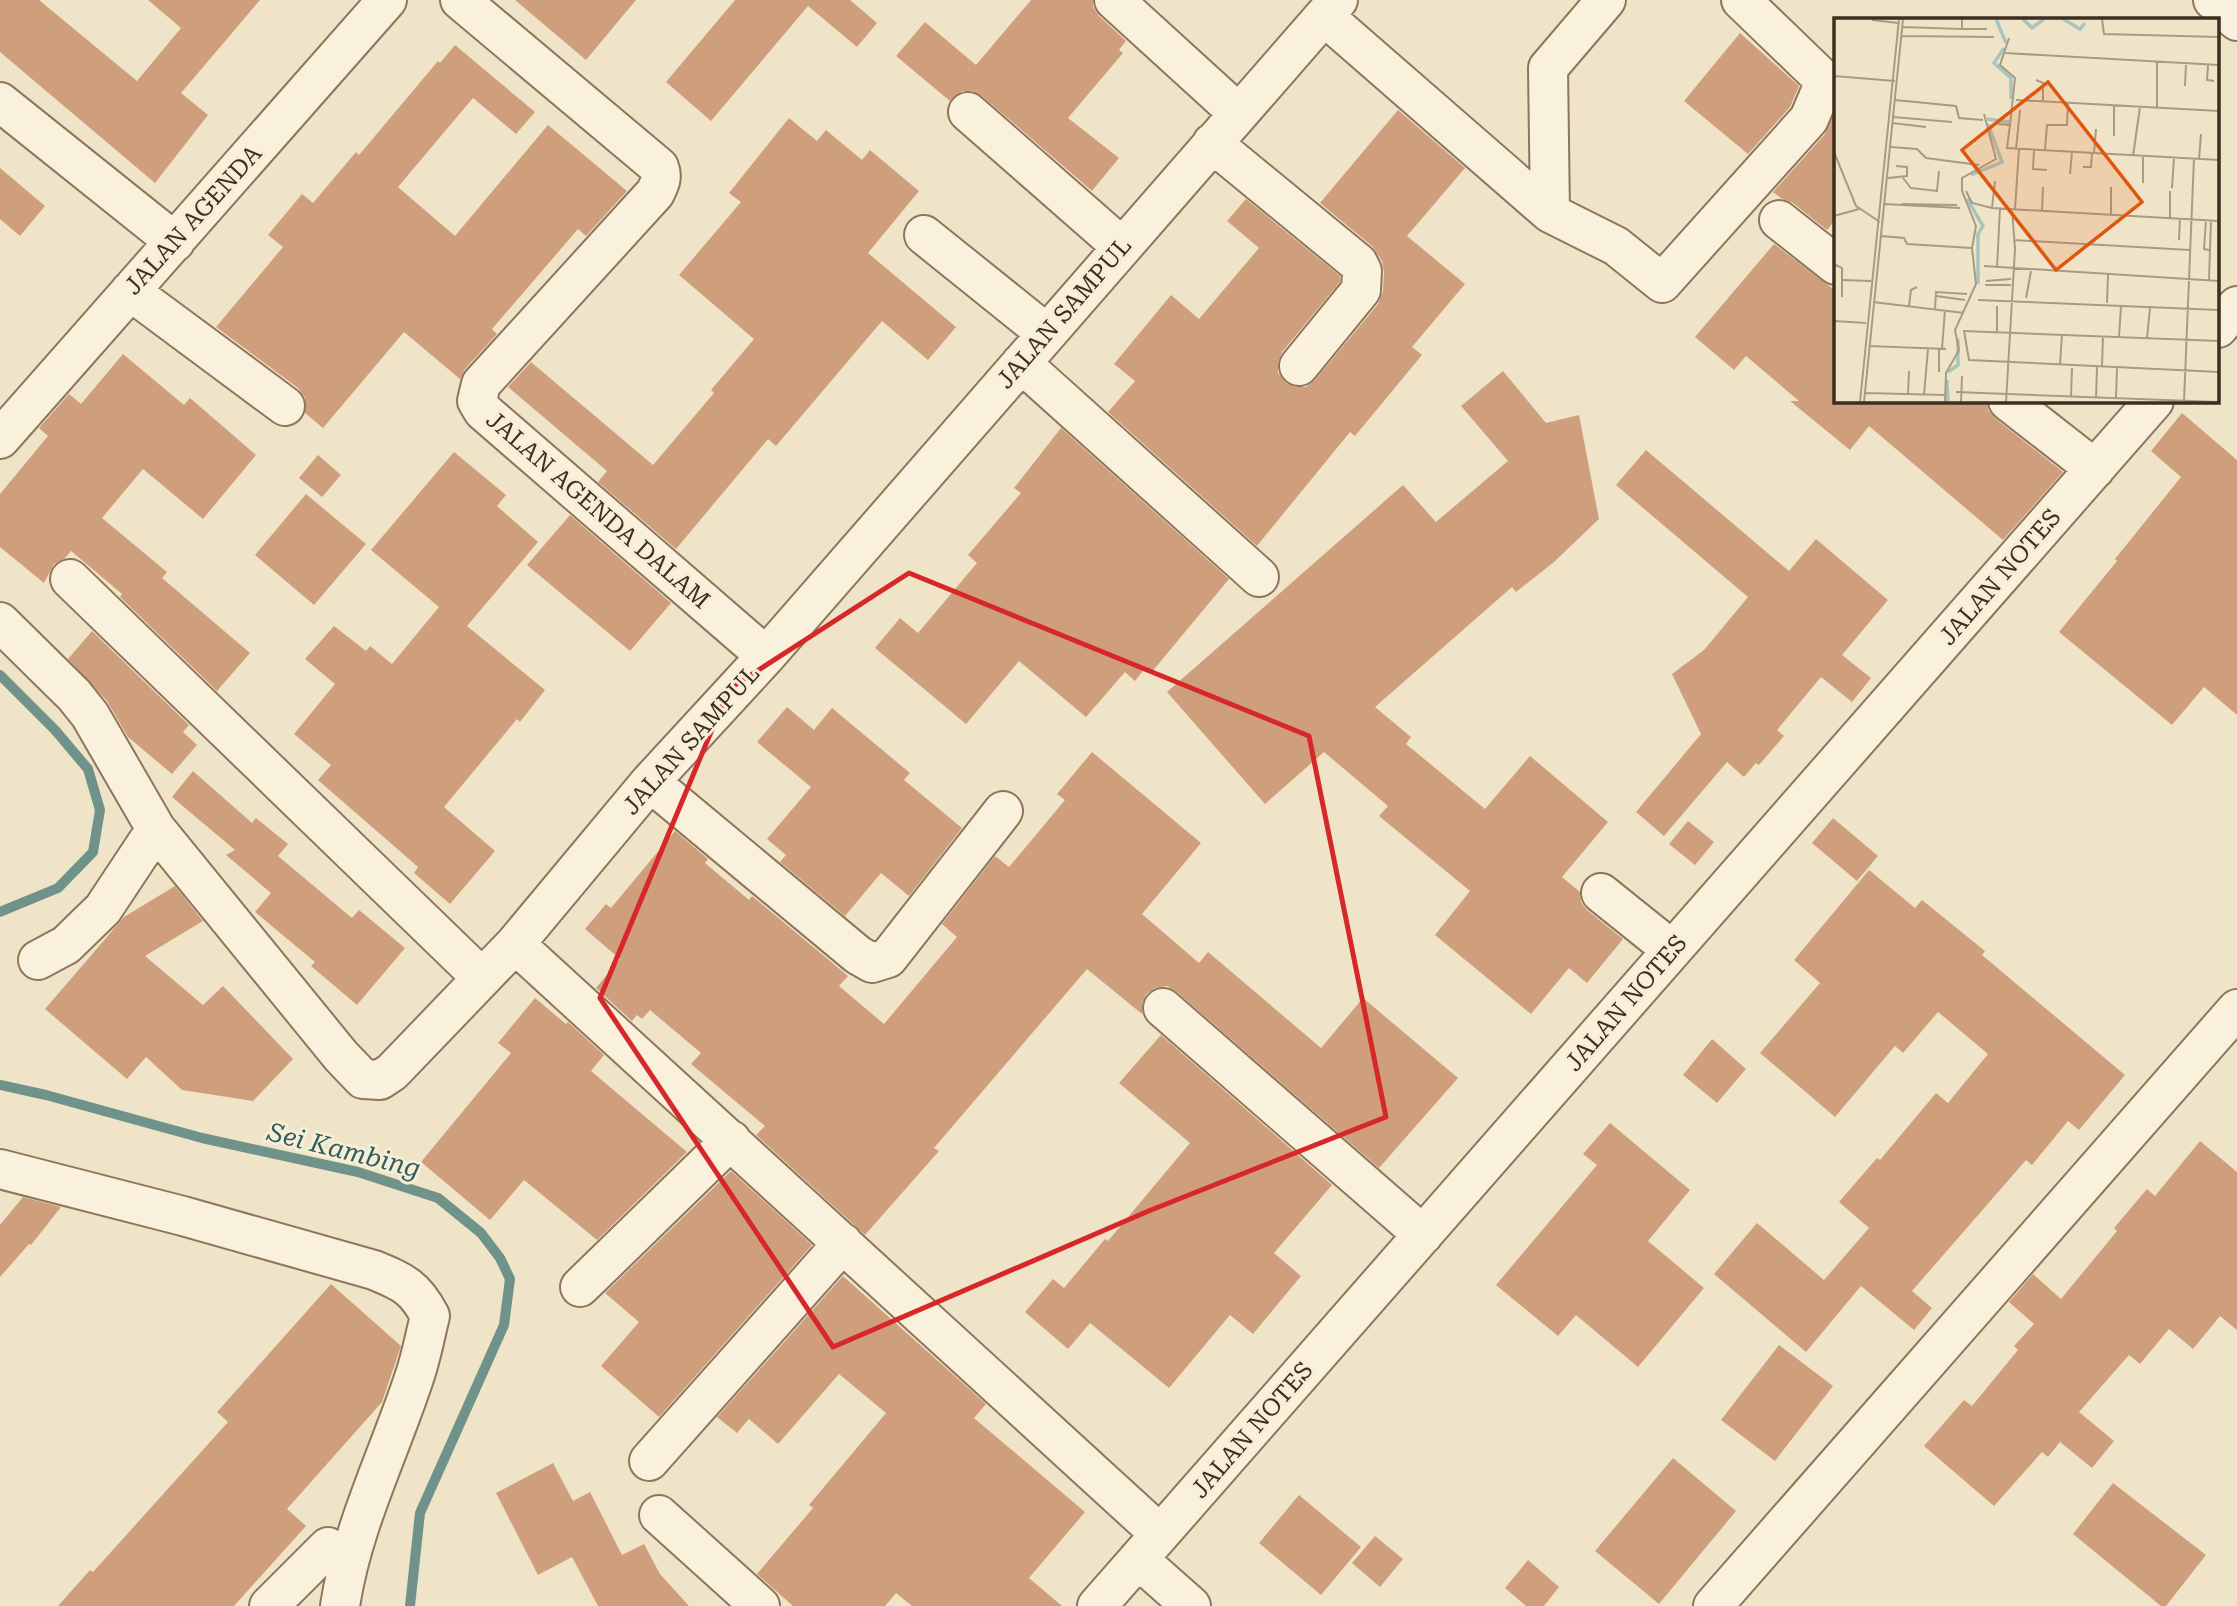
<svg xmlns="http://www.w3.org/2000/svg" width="2237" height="1606" font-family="'Roboto Serif',serif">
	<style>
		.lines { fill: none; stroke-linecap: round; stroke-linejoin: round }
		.stream { stroke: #6f938a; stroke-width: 10 }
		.building { fill: #cf9f7d }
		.minor-casing { stroke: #8d765c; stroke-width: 42 }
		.minor { stroke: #faf1dc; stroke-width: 38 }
		.marked { fill: none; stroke: #d62828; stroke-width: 5; stroke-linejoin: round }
		.labels { text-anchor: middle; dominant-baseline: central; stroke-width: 6; stroke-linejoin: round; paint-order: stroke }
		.street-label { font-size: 24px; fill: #3d2e20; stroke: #f7eed8 }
		.water-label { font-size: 26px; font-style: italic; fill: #2f5d5a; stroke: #f7eed8 }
		.inset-river { fill: none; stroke: #a9c4bc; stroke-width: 3.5 }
		.inset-road { fill: none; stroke: #a89b85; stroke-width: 2 }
		.view { fill: #df570d; fill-opacity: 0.15; stroke: #df570d; stroke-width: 3.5 }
		.inset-edge { fill: none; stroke: #3d2e20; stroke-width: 3.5 }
	</style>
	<rect width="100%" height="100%" fill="#f0e4c8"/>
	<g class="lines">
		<!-- stream -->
		<path class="stream" d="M0 675 55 730 88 769 100 810 93 852 58 888 0 912
			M0 1085 46 1095 202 1138 358 1172 438 1198 481 1233 500 1258 510 1279 504 1325 420 1513 410 1606"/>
	</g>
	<!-- building -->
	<path class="building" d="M0 0H39L137 81 181 28 148 0H260L181 93 208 115 155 183 0 52Z
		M515 0H636L586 60Z
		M735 0H850L877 23 857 47 808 6 711 121 666 82Z
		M1031 0H1093V7L1099 16 1126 41 1119 50 1123 53 1068 118 1119 158 1092 191 982 96 973 91H962L950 101 896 56 925 22 976 65Z
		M1740 33 1799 86 1790 107 1748 154 1684 101Z
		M455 45 535 112 516 134 473 98 398 187 455 236 548 125 627 191 586 236 578 229 492 329 497 334 465 369 460 379 404 332 323 428 305 413V398L298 388 216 327 283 247 268 235 302 194 313 203 356 152 359 155 438 61 440 63Z
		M1398 110 1465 168 1407 236 1465 284 1412 347 1422 355 1355 436 1350 432 1257 546 1108 412 1135 381 1114 364 1171 295 1199 319 1259 248 1227 221 1246 199 1340 276V282L1282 352 1278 362V373L1286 383 1295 387H1306L1315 380 1378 304 1383 291 1384 272 1382 261 1372 246 1320 203Z
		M1835 113 1836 219 1827 230 1793 203 1781 198 1773 192 1825 134Z
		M789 118 817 141 826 130 862 160 870 150 919 191 868 253 956 327 928 360 882 321 776 446 768 439 676 549 598 482 607 471 508 387 531 362 653 465 714 393 711 390 754 339 679 275 741 202 729 193Z
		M0 168 45 206 20 236 0 219Z
		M1774 244 1836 291V401H1987L1988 410 1995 418 2063 472 2003 540 1869 426 1850 450 1790 401H1799L1746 356 1734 370 1695 337Z
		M123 354 184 405 190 398 256 455 203 519 143 469 102 518 167 572 162 578 250 653 217 691 120 597 122 594 71 551 65 558 54 564 44 583 0 547V494L48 436 39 428 69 394 81 404Z
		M1503 371 1546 423 1579 415 1599 519 1554 562 1516 592 1512 587 1375 707 1411 737 1406 744 1485 809 1530 756 1608 822 1562 877 1580 892 1581 902 1587 910 1623 939 1587 983 1569 968 1531 1014 1435 935 1470 891 1379 816 1388 806 1324 752 1265 804 1167 692 1403 485 1436 522 1508 461 1461 406Z
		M2182 413 2237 460V715L2204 687 2172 725 2059 632 2117 561 2115 559 2181 477 2151 451Z
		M1061 428 1229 579 1151 673 1146 667 1135 681 1125 672 1086 717 1019 661 966 724 875 648 900 618 918 633 977 563 968 555 1021 493 1014 488Z
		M1646 450 1789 571 1816 539 1888 600 1842 655 1871 678 1852 702 1821 677 1777 730 1784 736 1759 765 1756 763 1744 777 1727 762 1664 836 1636 812 1701 734 1672 674 1704 650 1748 597 1616 485Z
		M454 452 506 495 497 506 538 542 467 626 545 690 520 722 517 719 444 807 495 851 450 904 414 873 418 867 318 780 331 765 294 734 335 684 305 659 334 626 366 651 370 646 392 664 439 607 371 550Z
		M318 455 341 475 322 497 299 478Z
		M306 494 366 544 314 605 255 555Z
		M570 515 671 603 630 651 527 565Z
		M92 631 189 725 183 732 197 745 172 774 128 737 107 701 68 659Z
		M787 707 814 730 832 708 910 773 904 780 962 828 909 896 881 873 845 916 780 862 786 855 767 839 811 787 757 742Z
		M1092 752 1201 843 1142 914 1199 963 1208 952 1321 1048 1363 998 1458 1078 1379 1168 1177 992 1167 986 1155 988 1146 994 1142 1003V1014L1087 969 934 1148 939 1151 865 1235 756 1135 765 1126 691 1064 701 1053 650 1010 642 1019 637 1015 632 1021 596 988 620 959 585 929 606 904 611 908 675 831 708 859 705 863 749 900 752 896 848 976 839 986 884 1024 957 937 942 924 995 856 1009 867 1065 800 1057 794Z
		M193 771 252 823 256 818 288 844 278 856 352 918 359 910 405 948 357 1005 311 966 315 962 255 912 271 893 226 855 235 850 172 797Z
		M1833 818 1878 856 1857 881 1812 843Z
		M1688 821 1714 842 1695 865 1669 844Z
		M1869 870 1915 908 1922 900 1985 951 1982 955 2125 1075 2079 1130 2068 1121 2032 1165 2026 1160 1912 1291 1932 1308 1914 1330 1861 1286 1806 1352 1714 1274 1757 1223 1824 1280 1869 1228 1839 1202 1877 1158 1880 1160 1936 1093 1948 1103 1988 1054 1938 1012 1903 1053 1895 1046 1835 1117 1760 1053 1820 983 1794 960Z
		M175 886 203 921 145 956 203 1005 223 986 293 1059 253 1101 182 1090 146 1057 127 1079 45 1009 124 917Z
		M535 998 566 1024 568 1022 604 1055 591 1071 687 1152 597 1240 524 1180 490 1220 421 1162 511 1053 498 1043Z
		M1161 1035 1332 1185 1274 1253 1301 1276 1253 1334 1230 1315 1169 1388 1090 1323 1068 1349 1025 1312 1053 1279 1064 1288 1105 1239 1108 1241 1190 1143 1119 1083Z
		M1712 1039 1746 1069 1717 1103 1683 1075Z
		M1610 1123 1690 1190 1648 1241 1704 1288 1638 1367 1576 1315 1558 1336 1496 1285 1597 1165 1583 1154Z
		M2200 1141 2237 1172V1330L2220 1316 2193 1349 2169 1329 2140 1364 2129 1355 2079 1412 2114 1441 2092 1468 2060 1442 2048 1457 2042 1452 1994 1506 1924 1446 1964 1400 1972 1406 2018 1350 2014 1346 2034 1324 2009 1302 2033 1274 2061 1299 2117 1231 2114 1228 2147 1189 2155 1196Z
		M731 1171 812 1245 659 1417 601 1366 639 1322 605 1293Z
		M23 1197 61 1207 31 1245 29 1244 0 1277V1225Z
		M843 1276 986 1404 974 1418 1085 1512 1029 1578 1062 1606H912L896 1593 885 1606H793L757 1574 813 1508 809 1505 886 1413 839 1374 778 1444 749 1419 737 1433 717 1417Z
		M331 1284 401 1346 382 1402 287 1509 306 1526 234 1606H58L90 1570 93 1572 228 1422 217 1412Z
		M1779 1345 1833 1386 1775 1461 1721 1420Z
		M1673 1458 1736 1511 1659 1604 1595 1551Z
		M553 1463 573 1501 590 1492 622 1555 644 1544 660 1574 689 1606H598L572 1557 538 1575 496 1493Z
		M2113 1483 2206 1555 2166 1606H2161L2073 1534Z
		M1299 1495 1361 1547 1321 1595 1259 1543Z
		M1375 1536 1403 1559 1380 1587 1352 1563Z
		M1528 1560 1559 1587 1544 1606H1526L1505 1588Z"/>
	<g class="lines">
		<defs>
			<path id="minor" d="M460 0 659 167C663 177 660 183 655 193L481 384 477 401 483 411 766 656
				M1114 0 1238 113
				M2213 0 2237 21
				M1324 16 1550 213 1616 246 1662 283 1809 119 1825 81 1741 0
				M0 102 175 242
				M968 112 1122 247
				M1212 143 1358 263 1362 271 1361 290 1299 366
				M1550 213 1548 68 1606 0
				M1779 220 1836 265
				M924 235 1046 333
				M130 291 285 406
				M2218 328 2237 306
				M1021 363 1259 577
				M2008 401 2095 469
				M0 439 387 0
				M70 579 482 978
				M0 622 74 695 90 715 156 829
				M650 782 858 955 872 963 888 958 1003 811
				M1601 893 1672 950
				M515 944 1160 1534
				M38 960 66 945 103 909 156 829 341 1056 363 1079 380 1080 392 1072 515 944 650 782 766 656 1338 0
				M1163 1008 1423 1235
				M0 1169 183 1216 374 1270C403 1282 415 1287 430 1316 425 1336 421 1358 414 1378 389 1454 352 1526 340 1606
				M580 1287 731 1140
				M649 1461 843 1243
				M659 1515 760 1606
				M1138 1559 1191 1606
				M269 1606 328 1547
				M1097 1606 2154 401
				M1713 1606 2237 1009"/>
		</defs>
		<!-- minor casing -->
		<use href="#minor" class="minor-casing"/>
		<!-- minor -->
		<use href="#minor" class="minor"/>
	</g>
	<!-- marked area -->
	<path class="marked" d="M909 573 1309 736 1386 1117 1151 1210 833 1347 600 998 729 689Z"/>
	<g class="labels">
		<!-- street labels -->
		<g class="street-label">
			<text transform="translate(193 220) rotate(-48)">JALAN AGENDA</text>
			<text transform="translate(1064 313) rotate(-49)">JALAN SAMPUL</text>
			<text transform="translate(598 510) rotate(41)">JALAN AGENDA DALAM</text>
			<text transform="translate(2000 577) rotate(-49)">JALAN NOTES</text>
			<text transform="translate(691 740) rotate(-48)">JALAN SAMPUL</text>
			<text transform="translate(1626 1003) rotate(-49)">JALAN NOTES</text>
			<text transform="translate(1252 1430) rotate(-49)">JALAN NOTES</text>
		</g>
		<!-- water labels -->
		<g class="water-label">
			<text transform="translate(344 1150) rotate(14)">Sei Kambing</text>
		</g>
	</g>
	<!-- overview -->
	<g transform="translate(1834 18)">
		<rect width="385" height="385" fill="#f0e4c8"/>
		<path class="inset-river" d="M162 1 172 25M189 1 198 10 210 1M229 1 246 11 251 5M170 30 160 45 177 60V81M153 101 175 104M137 157 168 144 154 106M133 181 149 208 144 216V266M114 354 124 347V321M113 362 114 384"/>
		<path class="inset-road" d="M268 1 270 16 385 19M38 2 64 5M69 9 128 11V1M128 11H153M68 18 160 19M175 20 166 47 181 60 176 107M171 35 385 47M374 47 373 62 380 63M0 58 61 63M202 62 209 65V84M351 68 352 45M61 82 122 88 125 100 149 102M182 82 385 93M323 90V44M59 99 118 104M58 105 92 109M164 106 176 107 173 130 385 142M280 118V88M57 129 83 131 92 140 145 147M182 131 186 92M200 132 199 151 213 152M211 132 213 107H233L234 85M0 134 22 188 46 204M260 135 262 111M299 138 306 89M365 141 367 116M249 149H257L258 135M236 156 238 134M54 160 73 158V149L62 148M69 160 77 170 103 173 105 153M309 165V138M338 170 340 139M132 173 138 185 158 190 385 203M50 186 126 190M68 186 123 187M158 190 161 163M181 191 185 131M208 193 209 169M277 196V169M0 198 25 191M336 200V173M372 202 370 231 375 232M47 218 70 220 73 226 138 230M180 222 356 232M345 222 346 200M0 246 8 250V279M150 248 385 263M163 250 166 190M9 262 37 263M375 262 377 202M152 263 177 261M151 267H177M102 278 131 282M192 280 197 253M144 282 385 292M39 284 130 295M273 285 274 257M75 288 77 272 83 269M163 288V314M101 291 102 274 133 276M0 303 32 305M129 313 385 323M130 313 135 342 385 354M285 319 287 288M313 320 316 290M35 328 112 331M108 331 111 292M226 346 228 317M268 348 269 318M105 354V331M122 374 385 384M31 375 112 377M74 376 75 353M90 377 94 331M237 378 238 350M262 379 263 349M282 379 283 350M350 383 360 140M26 384 65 1M30 384 69 1M111 384 112 355 125 332 121 312 142 266 138 230 142 208 128 173V160L162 141 150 96M127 384 128 358M172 384 181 231 178 191"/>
		<path class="view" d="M214 64 308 184 222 252 128 132Z"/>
		<rect width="385" height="385" class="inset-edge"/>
	</g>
</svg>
